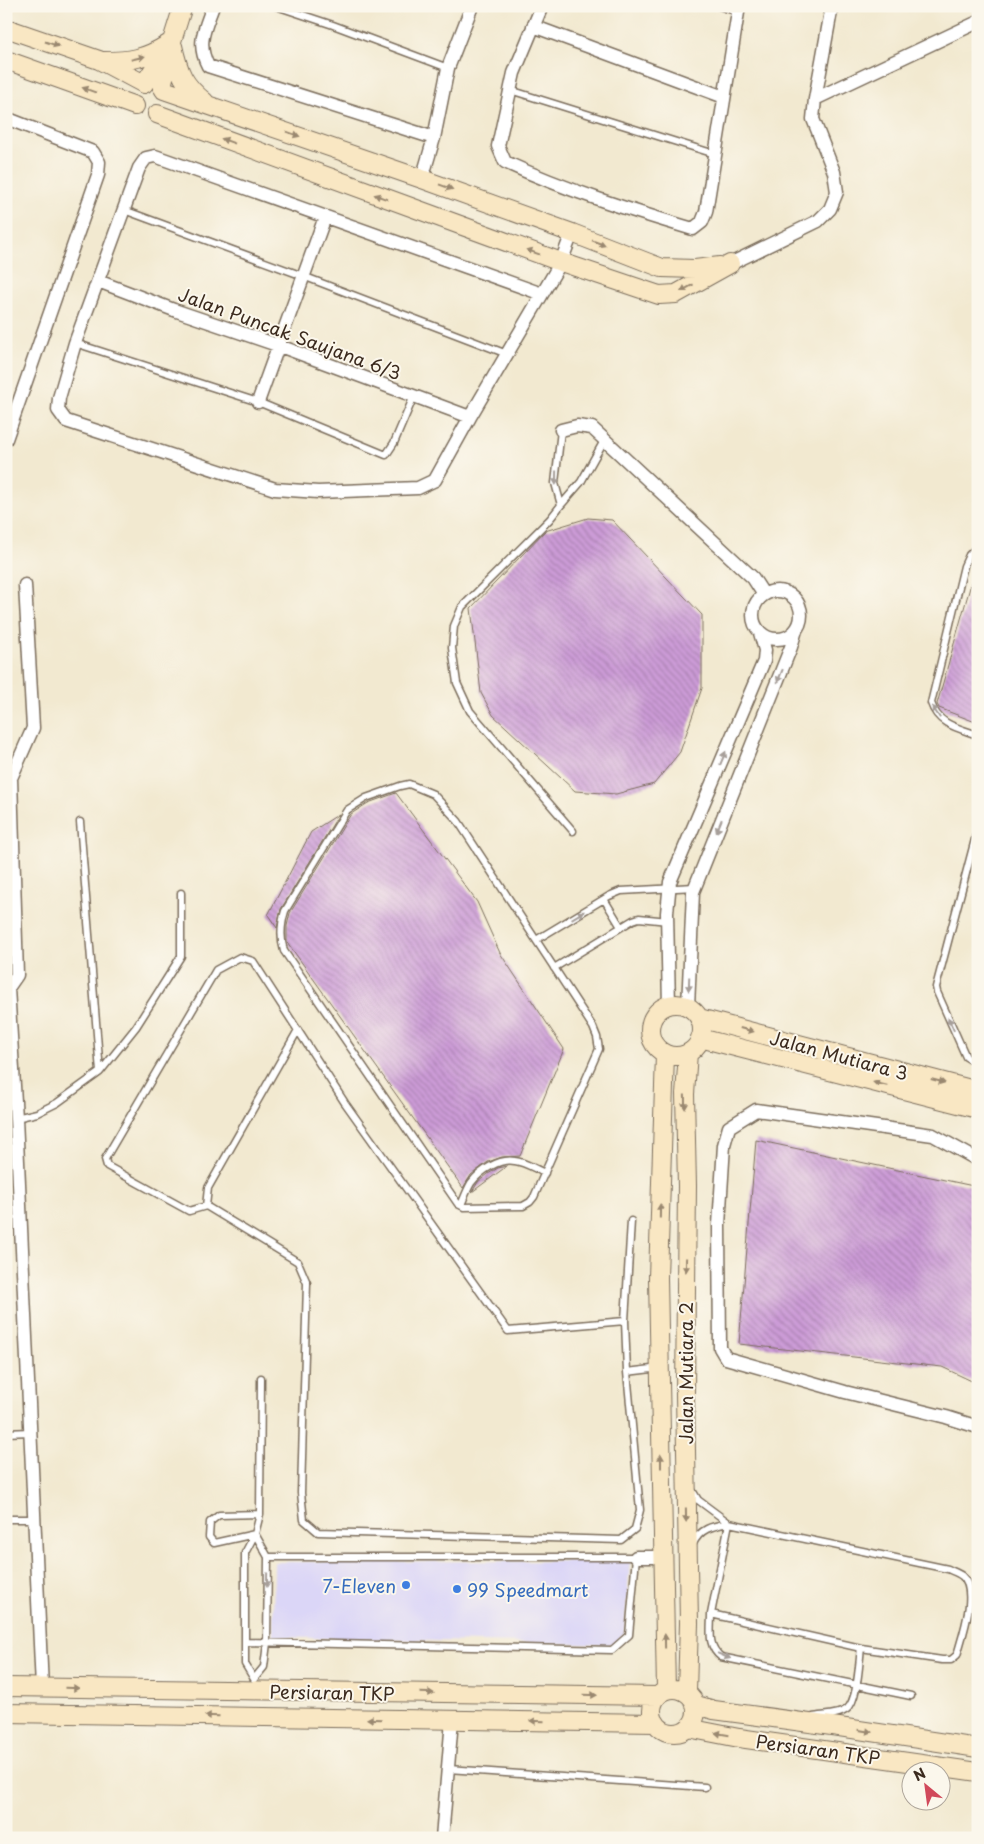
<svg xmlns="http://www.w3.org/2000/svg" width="984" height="1844" font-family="'Playpen Sans',sans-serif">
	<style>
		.built { fill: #dbd6f7 }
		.building { fill: url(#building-back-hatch) }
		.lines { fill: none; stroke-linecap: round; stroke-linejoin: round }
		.lane-casing { stroke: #7b6d5c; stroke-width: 9 }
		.street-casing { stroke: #7b6d5c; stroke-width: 15 }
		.secondary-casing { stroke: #7b6d5c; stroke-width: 20 }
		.lane { stroke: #fff; stroke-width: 6 }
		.street { stroke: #fff; stroke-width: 12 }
		.secondary { stroke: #f9e7c3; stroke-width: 18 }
		.oneway { fill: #9a8870 }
		.oneway2 { fill: #a79f9a }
		.shop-dot { fill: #3f7fe0; stroke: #fbf7ec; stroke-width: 2 }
		.labels { text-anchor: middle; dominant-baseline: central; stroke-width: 4; stroke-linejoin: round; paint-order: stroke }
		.street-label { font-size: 18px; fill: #3b2a1e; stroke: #fbf7ec }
		.shop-label { font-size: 18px; fill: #366cbe; stroke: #fbf7ec; text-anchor: end }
	</style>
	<defs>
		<pattern id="building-back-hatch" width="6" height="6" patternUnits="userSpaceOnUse" patternTransform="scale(1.25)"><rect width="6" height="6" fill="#cc9bd7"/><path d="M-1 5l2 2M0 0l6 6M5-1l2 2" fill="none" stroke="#a77fae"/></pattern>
	</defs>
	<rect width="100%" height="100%" fill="#fbf7ec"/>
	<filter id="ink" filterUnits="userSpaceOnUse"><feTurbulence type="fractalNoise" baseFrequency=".02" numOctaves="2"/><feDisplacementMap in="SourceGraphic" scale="10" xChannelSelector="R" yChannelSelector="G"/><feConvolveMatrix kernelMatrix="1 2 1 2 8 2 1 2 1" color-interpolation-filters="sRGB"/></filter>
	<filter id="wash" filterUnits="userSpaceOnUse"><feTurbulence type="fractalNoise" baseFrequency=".0096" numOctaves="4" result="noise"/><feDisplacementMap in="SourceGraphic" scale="20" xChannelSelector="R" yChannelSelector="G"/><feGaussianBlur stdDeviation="1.12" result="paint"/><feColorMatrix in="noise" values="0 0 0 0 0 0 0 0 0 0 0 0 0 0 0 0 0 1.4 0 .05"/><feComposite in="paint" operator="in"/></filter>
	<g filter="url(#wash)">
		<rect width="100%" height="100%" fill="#f2e9d0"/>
		<!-- built -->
		<path class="built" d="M630 1561 624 1634 612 1645 273 1637 274 1562Z"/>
		<g id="blocks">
			<!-- building -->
			<path class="building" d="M588 518 612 520 702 615V688L680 752 654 784 616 794 575 791 493 715 481 693 471 608 545 531Z
				M974 573H978V723L939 708 937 704Z
				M396 793 477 902 500 953 564 1049 520 1156 502 1157 488 1162 471 1175 463 1188 287 942V926L290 913 351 814 368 803Z
				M339 814 281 909 277 928 268 915 311 832Z
				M756 1140 978 1187V1384L942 1367 739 1344Z
				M507 1166 472 1192 478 1182 488 1174 498 1168Z"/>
		</g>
	</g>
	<g filter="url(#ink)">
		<use href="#blocks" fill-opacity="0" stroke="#7b6d5c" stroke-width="1"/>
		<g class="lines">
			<defs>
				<path id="lane" d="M276 6 333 25 448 68
					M719 6 738 12
					M510 90 715 154
					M124 210 303 276 507 354
					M75 343 258 402 386 455 394 443 414 396
					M561 430 555 483 561 505 581 482 605 439
					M561 505 550 519 462 607 454 626 452 648 457 683 470 711 573 831
					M978 546 969 555 964 566 931 703C938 725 958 728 978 735
					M409 784 433 794 458 821 593 1027 597 1037 599 1049 534 1197 530 1202 523 1206 464 1207 458 1204 284 951C280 938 281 924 285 911L347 810 366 798 400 786Z
					M978 828 936 987 937 992 966 1057 971 1060 978 1062
					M604 899 621 927
					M536 940 609 896 621 891 695 887
					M554 968 633 920 639 918 668 921
					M100 1072 136 1027 181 956V893
					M16 1118 37 1113 57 1103 100 1072 80 822
					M461 1205C464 1198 467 1190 471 1183 480 1171 499 1158 515 1161 525 1162 535 1169 545 1173
					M206 1206 208 1188 298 1030
					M625 1321 631 1221
					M627 1372 625 1321 508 1331 345 1103 253 961 240 957 216 970 105 1159 107 1166 189 1211 206 1206 298 1262 307 1283 301 1493 304 1520 318 1532 621 1540 635 1529 640 1510 627 1372 660 1368
					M6 1433 30 1432
					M692 1490 698 1500 729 1523C713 1526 700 1528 693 1544
					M6 1519H34
					M729 1523 948 1569C952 1571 958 1573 962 1576 979 1590 962 1637 957 1655L951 1660H942L861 1648 711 1614Z
					M255 1534 268 1557 267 1643 264 1667 254 1679 245 1664V1553L255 1534 260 1514 261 1378
					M255 1534 214 1543 209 1537 210 1522 219 1515 260 1514
					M711 1614C711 1631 707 1646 721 1657L911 1696
					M245 1642 612 1650 629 1635 636 1557H268
					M813 1717C823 1715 838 1716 847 1709 858 1700 859 1662 861 1648
					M448 1769 705 1787"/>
				<path id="street" d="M213 6C205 29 196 43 208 66L434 138
					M542 6 514 73 498 146 505 162C566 190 629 210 693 229L702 222 706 212 739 6
					M533 26 724 97
					M815 99 978 22
					M6 118 93 152 99 162 98 175 6 439
					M422 179 434 138 448 68 472 6
					M730 264 818 221 830 209 837 192 834 172 813 119 815 99 832 6
					M98 281 174 310 277 345 470 417
					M542 294 155 156 146 158 139 168 75 343 59 398 58 410 66 421 275 489 318 492 418 488 435 480 470 417 561 262 572 233
					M258 402 325 217
					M561 430 577 426 592 428 753 578 764 595
					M25 585 33 728 11 778 17 975 8 988 16 1118 42 1688
					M753 615a24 24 0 1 1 48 0a24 24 0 1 1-48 0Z
					M669 1006 667 913 670 882 764 661 765 650 760 633
					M688 1007 693 892 791 647 796 630
					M978 1160 933 1135 756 1110 729 1127 724 1145 719 1225 720 1348 726 1358 845 1392 946 1417 978 1427
					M636 1557H663
					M442 1838 452 1720"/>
				<path id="secondary" d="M6 28 99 60 144 84 172 41
					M173 46C179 73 183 84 205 102
					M6 60 135 106
					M103 61C130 61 145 59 168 44
					M162 87 172 41 183 6
					M164 90 422 179 572 233 662 268 695 269 720 266
					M157 114 561 262 659 295 676 294 730 264
					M650 1030a26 26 0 1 1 52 0a26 26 0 1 1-52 0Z
					M699 1018 978 1091
					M700 1038 978 1109
					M665 1054 658 1278 666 1690
					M6 1687 658 1696
					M652 1711a22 22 0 1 1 44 0a22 22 0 1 1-44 0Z
					M687 1692 689 1623 685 1394 687 1186 685 1094 688 1053
					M696 1705 714 1710 839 1727 978 1748
					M6 1713 656 1723
					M688 1728 739 1738 978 1772"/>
			</defs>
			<!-- lane casing -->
			<use href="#lane" class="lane-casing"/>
			<!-- street casing -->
			<use href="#street" class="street-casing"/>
			<!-- secondary casing -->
			<use href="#secondary" class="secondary-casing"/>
			<!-- lane -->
			<use href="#lane" class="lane"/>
			<!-- street -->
			<use href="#street" class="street"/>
			<!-- secondary -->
			<use href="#secondary" class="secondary"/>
		</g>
		<!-- one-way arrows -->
		<defs><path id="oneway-solid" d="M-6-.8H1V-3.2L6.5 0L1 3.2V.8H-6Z" transform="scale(1.25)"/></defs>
		<g class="oneway">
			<use href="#oneway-solid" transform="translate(52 44) rotate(19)"/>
			<use href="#oneway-solid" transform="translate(138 58) rotate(-14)"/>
			<use href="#oneway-solid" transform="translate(89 90) rotate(-160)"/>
			<use href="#oneway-solid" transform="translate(293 134) rotate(19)"/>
			<use href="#oneway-solid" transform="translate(228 141) rotate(-160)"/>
			<use href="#oneway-solid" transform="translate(446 187) rotate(20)"/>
			<use href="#oneway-solid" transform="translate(381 197) rotate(-160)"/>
			<use href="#oneway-solid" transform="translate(599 243) rotate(21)"/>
			<use href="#oneway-solid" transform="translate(533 252) rotate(-160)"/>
			<use href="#oneway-solid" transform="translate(687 288) rotate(151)"/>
			<use href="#oneway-solid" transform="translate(747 1030) rotate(15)"/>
			<use href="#oneway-solid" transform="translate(938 1081) rotate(15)"/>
			<use href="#oneway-solid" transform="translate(880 1084) rotate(-166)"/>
			<use href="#oneway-solid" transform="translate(685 1102) rotate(89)"/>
			<use href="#oneway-solid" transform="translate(660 1211) rotate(-89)"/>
			<use href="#oneway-solid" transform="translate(686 1265) rotate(91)"/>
			<use href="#oneway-solid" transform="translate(661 1461) rotate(-90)"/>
			<use href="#oneway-solid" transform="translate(686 1515) rotate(89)"/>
			<use href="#oneway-solid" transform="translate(665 1641) rotate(-91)"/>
			<use href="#oneway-solid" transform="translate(72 1688) rotate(1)"/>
			<use href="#oneway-solid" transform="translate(427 1693) rotate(1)"/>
			<use href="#oneway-solid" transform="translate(590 1695) rotate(1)"/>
			<use href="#oneway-solid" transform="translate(212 1716) rotate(-179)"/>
			<use href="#oneway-solid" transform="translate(374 1719) rotate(-179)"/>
			<use href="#oneway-solid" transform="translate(537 1721) rotate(-179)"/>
			<use href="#oneway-solid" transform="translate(865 1731) rotate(9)"/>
			<use href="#oneway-solid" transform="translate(722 1734) rotate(-170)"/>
		</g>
		<g class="oneway2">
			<use href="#oneway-solid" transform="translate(556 478) rotate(91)"/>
			<use href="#oneway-solid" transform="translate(780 676) rotate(112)"/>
			<use href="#oneway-solid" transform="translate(936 712) rotate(-123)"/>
			<use href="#oneway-solid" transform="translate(723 758) rotate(-67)"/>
			<use href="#oneway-solid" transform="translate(719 826) rotate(112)"/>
			<use href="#oneway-solid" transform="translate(578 915) rotate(-31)"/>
			<use href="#oneway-solid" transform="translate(689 984) rotate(92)"/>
			<use href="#oneway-solid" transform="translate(951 1024) rotate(-114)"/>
			<use href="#oneway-solid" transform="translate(267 1580) rotate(91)"/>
			<use href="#oneway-solid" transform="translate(724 1656) rotate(22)"/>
		</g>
	</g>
	<!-- markers -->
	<g class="shop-dot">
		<circle cx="406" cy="1585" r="5"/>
		<circle cx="457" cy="1589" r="5"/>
	</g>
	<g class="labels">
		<!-- street labels -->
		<g class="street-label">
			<text transform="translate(290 333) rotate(20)">Jalan Puncak Saujana 6/3</text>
			<text transform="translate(839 1055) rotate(15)">Jalan Mutiara 3</text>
			<text transform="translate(685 1373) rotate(-90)">Jalan Mutiara 2</text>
			<text transform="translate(332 1692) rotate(1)">Persiaran TKP</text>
			<text transform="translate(818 1749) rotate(8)">Persiaran TKP</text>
		</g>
		<!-- shop labels -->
		<g class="shop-label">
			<text x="396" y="1585">7-Eleven</text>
			<text x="467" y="1589" text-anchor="start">99 Speedmart</text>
		</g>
	</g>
	<!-- margin -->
	<rect width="984" height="1844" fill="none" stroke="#fbf7ec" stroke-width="25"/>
	<!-- north arrow -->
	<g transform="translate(926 1786) rotate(331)"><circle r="24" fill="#fbf7ec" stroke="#aea59a"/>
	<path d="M0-4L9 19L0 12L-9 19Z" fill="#d1495b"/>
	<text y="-8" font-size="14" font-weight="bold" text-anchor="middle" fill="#3b2a1e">N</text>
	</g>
</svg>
